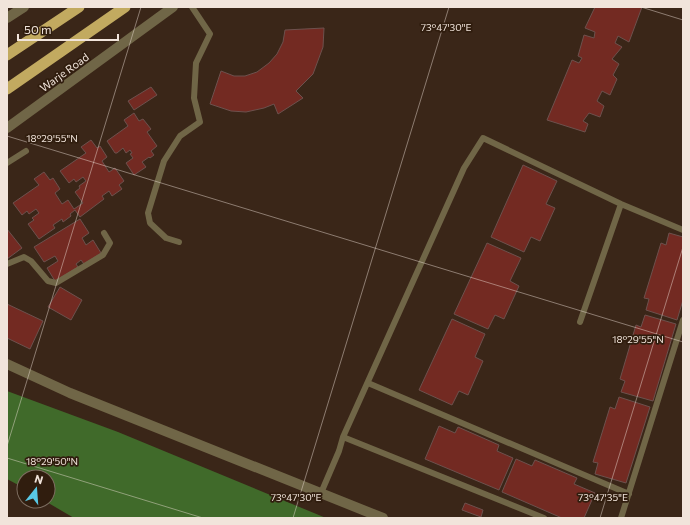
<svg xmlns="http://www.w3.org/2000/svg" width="690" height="525" font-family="Commissioner,sans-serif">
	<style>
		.forest { fill: #406a2a }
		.building { fill: #732a22; stroke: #6d514d }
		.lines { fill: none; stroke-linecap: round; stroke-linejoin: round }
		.service { stroke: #706647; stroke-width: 6 }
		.tertiary { stroke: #706647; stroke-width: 10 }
		.trunk { stroke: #c2aa60; stroke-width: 11 }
		.ticks { fill: none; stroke: #f1e4db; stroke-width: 1; stroke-opacity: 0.45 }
		.labels { text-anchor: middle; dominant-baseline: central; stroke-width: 3.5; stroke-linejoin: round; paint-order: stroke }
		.street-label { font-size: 11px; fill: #f1e4db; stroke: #301d0e }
		.ticks-label { font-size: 10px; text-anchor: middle; fill: #f1e4db; stroke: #301d0e; stroke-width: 3.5; stroke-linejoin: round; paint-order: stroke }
	</style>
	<rect width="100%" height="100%" fill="#3a2618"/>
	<!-- forest -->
	<path class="forest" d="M7 391 118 432 326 518H74L45 501H48V477H24V488L7 479Z"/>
	<!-- building -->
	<path class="building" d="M595 7H642L629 42 618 36 615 43 622 47 612 59 619 64 613 75 617 79 610 95 602 91 597 101 604 106 600 117 589 113 583 121 588 124 585 132 547 120 572 60 579 63 582 58 578 56 584 35 594 38 595 32 585 28Z
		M324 28 323 47 313 74 296 91 303 98 278 114 274 104 264 108 246 112 231 111 210 104 221 71 234 76H245L257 72 269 63 277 54 283 42 285 30Z
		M151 87 157 95 134 110 128 101Z
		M134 113 139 121 143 119 151 129 147 132 157 146 151 151 154 155 150 158 149 157 142 162 146 167 134 175 126 163 133 158 130 154 132 153 130 150 126 153 123 148 117 153H115L107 141 128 126 124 120Z
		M91 140 97 148 100 146 107 157 102 161 109 172 115 168 124 181 119 185 122 189 112 196 109 191 102 196 104 199 80 217 75 210 70 214 71 216 63 222 62 219 53 225 55 228 39 239 28 224 34 220 32 218 39 213 36 209 29 214 27 211 22 215 13 203 39 185 34 179 44 172 50 180 53 178 60 189 55 193 62 204 68 200 74 209 83 203 75 192 80 188 79 186 86 181 83 177 76 182 74 179 69 183 60 171 86 153 81 147Z
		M523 165 557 181 546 204 555 208 540 241 531 237 524 252 491 237Z
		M80 219 89 233 82 238 86 245 93 240 101 253 84 264 81 260 76 264 78 267 55 281 47 268 58 261 55 256 44 262 34 247Z
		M7 229 22 248 7 259Z
		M669 233 683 237V300L677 320 646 310 649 299 644 298 661 243 666 245Z
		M487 243 521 258 510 281 519 286 504 319 495 315 488 329 454 314Z
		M60 287 82 300 71 320 48 307Z
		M7 304 43 321 30 349 7 338Z
		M645 315 676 324 653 401 621 392 625 381 620 379 636 325 641 327Z
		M452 319 485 334 475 357 483 361 468 395 459 391 452 405 419 390Z
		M619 397 650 407 626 483 595 474 598 463 593 462 610 407 615 409Z
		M439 426 455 433 458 427 499 445 497 451 513 458 499 490 425 459Z
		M516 459 532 466 535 460 577 478 574 484 595 493 584 518H562L502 492Z
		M465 503 483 510 481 517 462 510Z"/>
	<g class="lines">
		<!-- service -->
		<path class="service" d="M7 163 26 151
			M179 242 166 238 150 223 148 213 164 161 180 136 200 122 194 98 196 63 210 34 192 7
			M7 264 24 257 31 261 48 281 56 283 103 255 110 243 104 233
			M580 322 621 204
			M368 383 629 494
			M343 437 544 518
			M321 493 339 451 343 437 464 168 483 138 621 204 683 230
			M621 518 683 320"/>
		<!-- tertiary -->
		<path class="tertiary" d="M7 18 24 7
			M7 128 173 7
			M7 364 70 393 383 518"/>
		<!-- trunk -->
		<path class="trunk" d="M7 55 79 7
			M7 89 125 7"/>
	</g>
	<!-- ticks -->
	<path class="ticks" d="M641 7 683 20M7 136 683 342M7 446 141 7M7 458 203 518M293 518 449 7M600 518 683 247"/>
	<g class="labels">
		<!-- street labels -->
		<g class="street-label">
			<text transform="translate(64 72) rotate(-36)">Warje Road</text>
		</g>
	</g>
	<g class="ticks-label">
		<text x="446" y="31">73°47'30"E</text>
		<text x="52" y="142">18°29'55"N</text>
		<text x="638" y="343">18°29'55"N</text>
		<text x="52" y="465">18°29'50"N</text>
		<text x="296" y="501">73°47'30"E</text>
		<text x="603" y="501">73°47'35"E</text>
	</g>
	<!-- border -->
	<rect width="690" height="525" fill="none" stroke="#f1e4db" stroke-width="16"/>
	<!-- north arrow -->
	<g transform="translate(36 489) rotate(17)"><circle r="19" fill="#301d0e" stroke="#7d6d60"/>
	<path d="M0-3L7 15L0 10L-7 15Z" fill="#59c8e4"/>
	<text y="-6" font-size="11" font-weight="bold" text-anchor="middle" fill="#f1e4db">N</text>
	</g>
	<!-- scale -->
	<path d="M18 34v6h100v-6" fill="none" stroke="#f1e4db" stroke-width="2"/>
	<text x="24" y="34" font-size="12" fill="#f1e4db" stroke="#301d0e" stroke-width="3" paint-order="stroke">50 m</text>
</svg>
